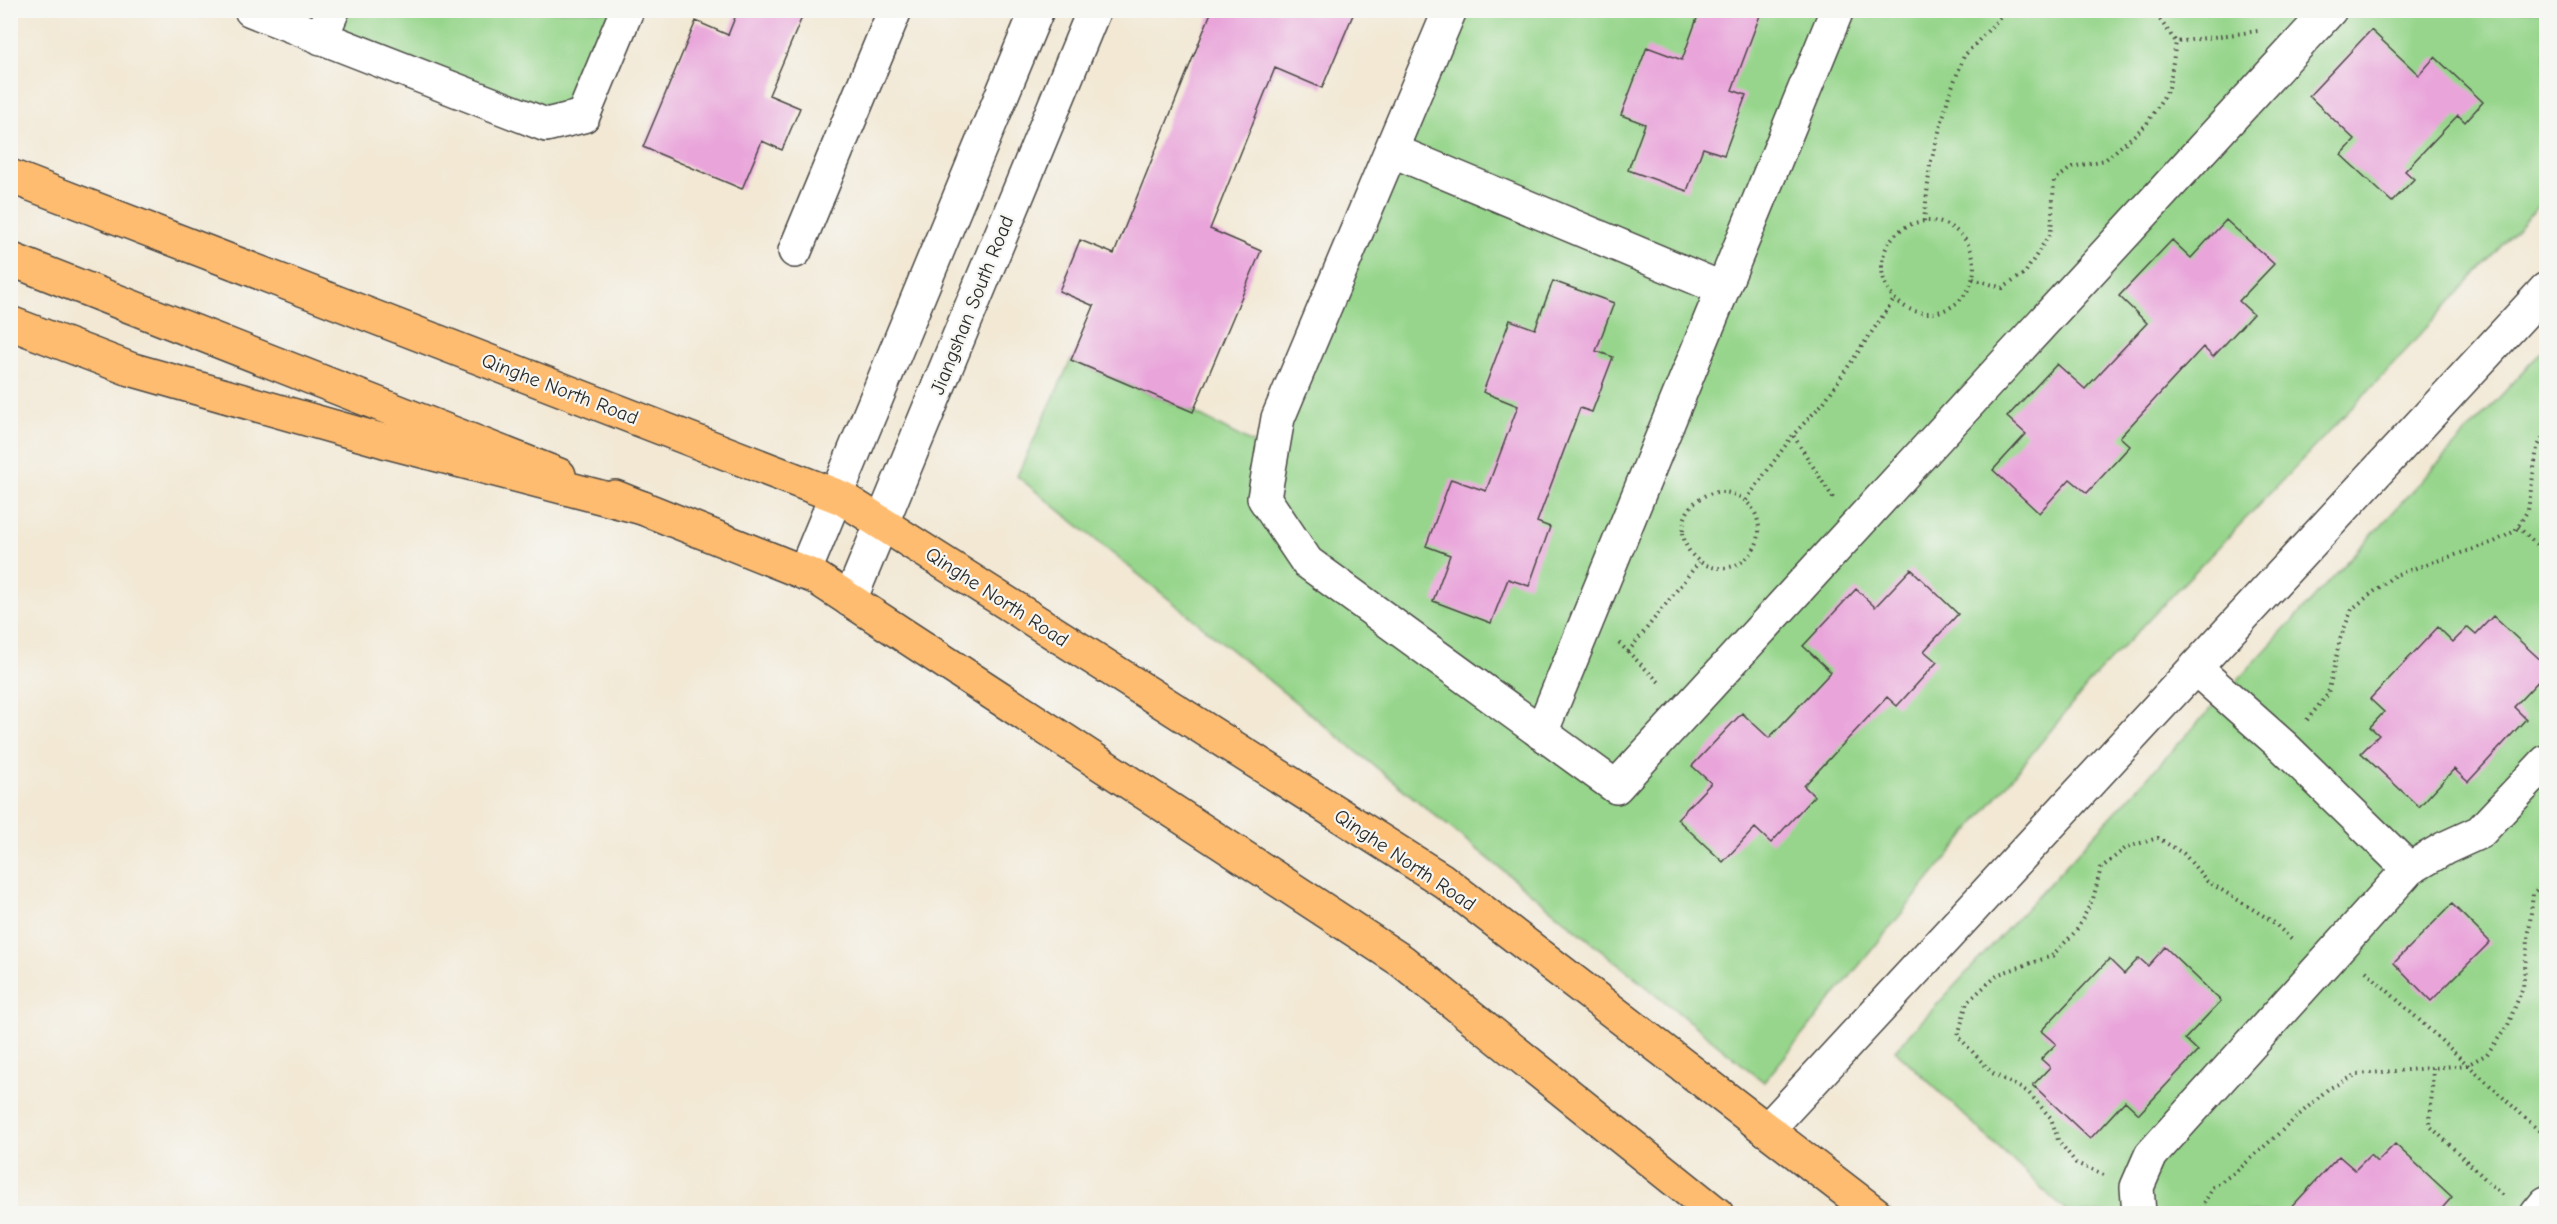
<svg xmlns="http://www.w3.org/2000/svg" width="2557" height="1224" font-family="'Comic Neue',sans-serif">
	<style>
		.green { fill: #96d58b; stroke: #60805b; stroke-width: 1.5 }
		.building { fill: #e9a5da }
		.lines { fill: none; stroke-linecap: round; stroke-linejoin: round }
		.minor-casing { stroke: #494744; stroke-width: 36 }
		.major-casing { stroke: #494744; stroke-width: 36 }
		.highway-casing { stroke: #494744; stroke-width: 36 }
		.path { stroke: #494744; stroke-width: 4; stroke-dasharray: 1.5 4.5; stroke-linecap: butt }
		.minor { stroke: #fff; stroke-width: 33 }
		.major { stroke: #febc70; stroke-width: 33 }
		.highway { stroke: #febc70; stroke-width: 33 }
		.labels { text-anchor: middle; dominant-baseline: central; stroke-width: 4.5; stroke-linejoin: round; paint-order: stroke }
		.street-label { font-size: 20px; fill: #2b2b2b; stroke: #f6f6f2 }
	</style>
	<rect width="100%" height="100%" fill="#f6f6f2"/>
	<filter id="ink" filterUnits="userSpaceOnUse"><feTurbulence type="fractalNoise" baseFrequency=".0167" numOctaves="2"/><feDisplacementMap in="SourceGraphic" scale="12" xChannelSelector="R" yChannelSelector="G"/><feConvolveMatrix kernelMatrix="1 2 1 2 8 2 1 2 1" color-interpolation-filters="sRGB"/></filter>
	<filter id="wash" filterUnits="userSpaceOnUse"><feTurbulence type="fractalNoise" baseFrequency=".008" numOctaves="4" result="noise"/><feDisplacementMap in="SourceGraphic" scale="24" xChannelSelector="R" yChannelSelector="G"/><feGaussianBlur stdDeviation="1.35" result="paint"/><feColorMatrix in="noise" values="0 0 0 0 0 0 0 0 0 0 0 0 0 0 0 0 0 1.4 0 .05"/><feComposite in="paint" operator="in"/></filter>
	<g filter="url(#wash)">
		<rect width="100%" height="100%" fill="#f2e8d4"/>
		<!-- green -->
		<path class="green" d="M251 11H627L583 116 546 125Z
			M1450 11H2546V197L2387 371 2096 675 1764 1082 1017 476 1071 360 1193 412 1271 453Z
			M2546 347V1213H2068L1895 1050Z"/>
		<g id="blocks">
			<!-- building -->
			<path class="building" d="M459 10H473L470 15Z
				M738 10H805L769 95 800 108 782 150 762 141 742 189 643 147 696 21 728 35Z
				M1212 10H1355L1322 88 1275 68 1210 229 1261 251 1193 412 1071 360 1094 306 1059 291 1080 240 1114 254Z
				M1700 10H1762L1732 90 1746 95 1724 155 1703 148 1687 191 1628 170 1645 124 1621 115 1647 47 1682 60Z
				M2371 30 2419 75 2435 57 2483 102 2465 122 2458 115 2405 171 2414 179 2392 202 2341 155 2355 140 2309 96Z
				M2226 220 2274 264 2239 301 2253 314 2213 357 2203 347 2120 437 2130 446 2087 493 2070 479 2039 513 1993 470 2026 434 2007 417 2057 364 2085 389 2147 323 2119 296 2172 240 2191 258Z
				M1553 281 1614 303 1596 351 1613 357 1592 412 1580 408 1537 522 1550 527 1529 586 1508 579 1491 623 1433 601 1450 555 1426 546 1451 479 1486 491 1518 406 1483 392 1510 320 1535 329Z
				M1911 569 1958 614 1924 651 1937 662 1897 706 1887 697 1804 786 1814 796 1771 843 1755 828 1723 862 1677 819 1711 783 1692 766 1742 713 1769 738 1831 672 1803 646 1856 589 1875 607Z
				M2493 616 2546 665V673L2514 707 2526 719 2468 782 2454 769 2419 807 2361 753 2379 735 2370 727 2384 712 2370 699 2438 627 2453 642 2468 627 2476 634Z
				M2452 904 2490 942 2431 1001 2394 963Z
				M2165 947 2221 1001 2185 1039 2198 1051 2139 1114 2125 1101 2090 1139 2033 1085 2050 1067 2041 1059 2056 1044 2041 1031 2109 959 2124 974 2139 958 2148 966Z
				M2395 1144 2452 1197 2437 1214H2285L2339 1156 2355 1170 2370 1155 2377 1162Z"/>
		</g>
	</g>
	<g filter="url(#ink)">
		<use href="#blocks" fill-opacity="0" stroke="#494744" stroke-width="1.5"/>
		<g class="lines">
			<defs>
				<path id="minor" d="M251 10 546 125 583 116 627 10
					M1450 10 1278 418 1264 498 1307 562 1616 787 2330 10
					M321 38 333 10
					M1391 150 1723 289
					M795 251 895 10
					M804 573 1037 10
					M850 600 1094 10
					M2195 668 2283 746 2409 869
					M1541 733 1837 10
					M1767 1130 2546 289
					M2139 1214 2137 1187 2151 1155 2409 869 2445 848 2480 832 2546 762
					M2537 1214 2546 1203"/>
				<path id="major" d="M10 176 842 498 1442 880 1876 1214
					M10 259 559 475
					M615 497 815 577 1402 961 1717 1214"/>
				<path id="highway" d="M10 323 130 369 384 441 643 508"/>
			</defs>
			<!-- minor casing -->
			<use href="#minor" class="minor-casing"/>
			<!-- major casing -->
			<use href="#major" class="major-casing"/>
			<!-- highway casing -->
			<use href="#highway" class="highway-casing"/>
			<!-- path -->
			<path class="path" d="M2153 10 2176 42 2258 31
				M1924 221 1930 165 1949 95 1964 56 2007 10
				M1882 267a46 46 0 1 1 92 0a46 46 0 1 1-92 0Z
				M1973 279 2003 288 2025 273 2051 232 2054 181 2072 167 2105 160 2146 125 2169 88 2176 42
				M1683 530a38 38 0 1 1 76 0a38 38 0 1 1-76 0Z
				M1833 498 1793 435 1824 402 1895 298
				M1746 500 1793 435
				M2518 527 2546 553
				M1619 643 1661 684
				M1628 652 1699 562
				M2307 720 2328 694 2340 639 2352 609 2395 575 2494 542 2515 531 2528 510 2537 448 2546 431
				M2366 971 2546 1137
				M2433 1068 2430 1126 2504 1197
				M2104 1175 2076 1163 2058 1140 2051 1118 2028 1092 1992 1073 1958 1036 1967 1002 1999 974 2052 956 2076 931 2093 899 2101 868 2127 847 2158 838 2184 854 2207 881 2272 921 2294 942
				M2198 1214 2213 1187 2237 1171 2328 1089 2358 1074 2467 1065 2487 1054 2508 1025 2523 987 2533 894 2546 879"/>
			<!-- minor -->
			<use href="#minor" class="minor"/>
			<!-- major -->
			<use href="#major" class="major"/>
			<!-- highway -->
			<use href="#highway" class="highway"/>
		</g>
	</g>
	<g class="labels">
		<!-- street labels -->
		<g class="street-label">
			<text transform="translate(972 305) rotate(-68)">Jiangshan South Road</text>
			<text transform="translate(560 389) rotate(21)">Qinghe North Road</text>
			<text transform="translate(997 597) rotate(33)">Qinghe North Road</text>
			<text transform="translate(1405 860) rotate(34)">Qinghe North Road</text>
		</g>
	</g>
	<!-- margin -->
	<rect width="2557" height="1224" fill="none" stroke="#f6f6f2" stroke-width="36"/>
</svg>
